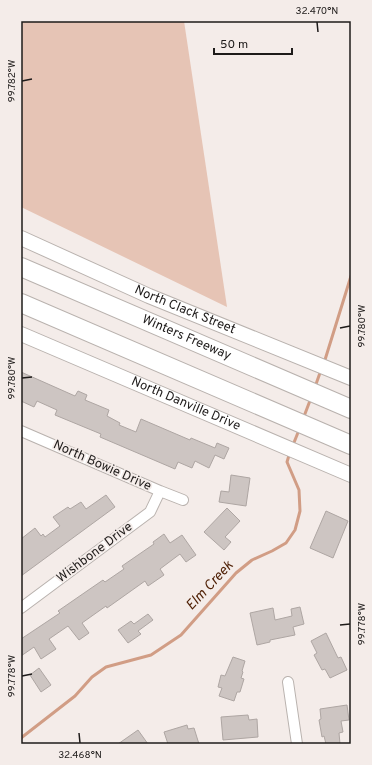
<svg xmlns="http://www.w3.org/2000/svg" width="372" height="765" font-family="Overpass,sans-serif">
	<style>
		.green { fill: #e6c4b5 }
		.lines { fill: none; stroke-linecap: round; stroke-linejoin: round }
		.stream { stroke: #d19d85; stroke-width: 3 }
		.building { fill: #cdc5c2; stroke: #aea6a3 }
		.minor-casing { stroke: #b9b2ae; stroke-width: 12 }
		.secondary-casing { stroke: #b9b2ae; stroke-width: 16 }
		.motorway-casing { stroke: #b9b2ae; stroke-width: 20 }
		.minor { stroke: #fff; stroke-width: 10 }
		.secondary { stroke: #fff; stroke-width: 14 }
		.motorway { stroke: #fff; stroke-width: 18 }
		.ticks { fill: none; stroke: #1e1b1a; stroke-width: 1.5 }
		.labels { text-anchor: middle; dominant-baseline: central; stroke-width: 3.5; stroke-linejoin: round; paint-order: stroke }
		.street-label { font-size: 13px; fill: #1e1b1a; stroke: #f4ece9 }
		.water-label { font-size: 14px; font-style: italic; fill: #4e1f04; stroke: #f4ece9 }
		.neatline { fill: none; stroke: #1e1b1a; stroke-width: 1.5 }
		.ticks-label { font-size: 10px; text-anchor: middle; fill: #1e1b1a }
	</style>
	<rect width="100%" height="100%" fill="#f4ece9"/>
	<!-- green -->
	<path class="green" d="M21 21H184L227 307 21 207Z"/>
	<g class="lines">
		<!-- stream -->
		<path class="stream" d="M324 363 351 276
			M315 387 321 370
			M303 419 311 398
			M293 445 299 430
			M21 738 75 696 92 677 106 667 151 655 181 635 236 573 252 560 272 551 286 543 295 530 300 511 299 490 287 462 290 452"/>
	</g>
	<!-- building -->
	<path class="building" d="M21 372 75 396 78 391 87 395 85 400 109 410 107 416 120 423 119 425 136 432 141 419 190 440 191 438 215 448 217 443 229 448 224 459 215 455 209 468 195 461 192 468 178 462 175 469 100 437 101 434 55 415 57 410 37 401 34 407 21 401Z
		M231 475 250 478 246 506 219 502 221 491 229 492Z
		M106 495 115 507 21 576V539L35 528 41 536 43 534 45 537 60 526 53 517 68 507 70 509 81 502 86 509Z
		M227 508 240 521 225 537 231 542 224 550 204 532Z
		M326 511 348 521 333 558 310 548Z
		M164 534 170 543 182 535 196 555 186 562 180 554 160 569 164 575 148 586 145 581 107 608 106 606 82 623 89 633 79 640 68 626 49 639 56 649 41 659 34 647 21 656V639L60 613 58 611 87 591 103 580 105 582 124 569 122 566 154 544 153 542Z
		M300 607 304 624 293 627 295 635 270 640V642L257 645 250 613 273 608 275 620 292 616 291 609Z
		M148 614 153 620 138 631 141 634 128 643 118 630 131 621 134 624Z
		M326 633 338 658 341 657 347 670 330 678 325 669 322 670 314 655 317 653 311 641Z
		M233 657 245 661 242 671 243 672 241 678 244 679 240 692H237L234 701 219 696 222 688 218 687 221 675 225 676Z
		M39 668 51 685 41 692 30 675Z
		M347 705 349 720 341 721 343 732 339 733 340 744H326L324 736 322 737 319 720 321 719 320 709Z
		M248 715 249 720 257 719 258 737 223 740 221 717Z
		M187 725 188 729 194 728 199 744H168L164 732Z
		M138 730 148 744H118Z"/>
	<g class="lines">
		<defs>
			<path id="minor" d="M21 431 160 491 183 500
				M21 608 150 512 160 491
				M288 682 297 744"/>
			<g id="secondary">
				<path id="s1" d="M21 238 149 296 351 378"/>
				<path id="s2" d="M21 334 351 475"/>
			</g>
			<g id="motorway">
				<path id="s3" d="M21 267 351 409"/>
				<path d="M21 303 351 445"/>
			</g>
		</defs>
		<!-- minor casing -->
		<use href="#minor" class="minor-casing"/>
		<!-- secondary casing -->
		<use href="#secondary" class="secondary-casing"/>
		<!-- motorway casing -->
		<use href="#motorway" class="motorway-casing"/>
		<!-- minor -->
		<use href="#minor" class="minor"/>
		<!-- secondary -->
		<use href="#secondary" class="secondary"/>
		<!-- motorway -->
		<use href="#motorway" class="motorway"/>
	</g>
	<!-- ticks -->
	<path class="ticks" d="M317 22 318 32M22 81 32 79M340 328 350 326M22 378 32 377M340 625 350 624M22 676 32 674M79 733 80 743"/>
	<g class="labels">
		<!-- street labels -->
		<g class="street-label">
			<text stroke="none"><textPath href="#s1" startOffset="179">North Clack Street</textPath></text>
			<text stroke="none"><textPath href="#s3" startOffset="180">Winters Freeway</textPath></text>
			<text stroke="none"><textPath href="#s2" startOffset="179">North Danville Drive</textPath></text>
			<text transform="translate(102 466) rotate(24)">North Bowie Drive</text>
			<text transform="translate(95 553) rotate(-37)">Wishbone Drive</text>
		</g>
		<!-- water labels -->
		<g class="water-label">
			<text transform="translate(210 586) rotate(-47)">Elm Creek</text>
		</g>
	</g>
	<!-- border -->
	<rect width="372" height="765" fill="none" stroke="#f4ece9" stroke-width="44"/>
	<!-- scale -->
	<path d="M214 48v6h78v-6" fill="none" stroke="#1e1b1a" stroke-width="2"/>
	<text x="220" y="48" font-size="12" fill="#1e1b1a" stroke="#f4ece9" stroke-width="3" paint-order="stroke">50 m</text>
	<rect x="22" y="22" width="328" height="721" class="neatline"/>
	<g class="ticks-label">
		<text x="317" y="14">32.470°N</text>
		<text transform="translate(11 81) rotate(-90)" y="4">99.782°W</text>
		<text transform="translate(361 326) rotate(-90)" y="4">99.780°W</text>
		<text transform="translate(11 378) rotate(-90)" y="4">99.780°W</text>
		<text transform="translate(361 624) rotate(-90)" y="4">99.778°W</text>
		<text transform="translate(11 676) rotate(-90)" y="4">99.778°W</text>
		<text x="80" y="758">32.468°N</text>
	</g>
</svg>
